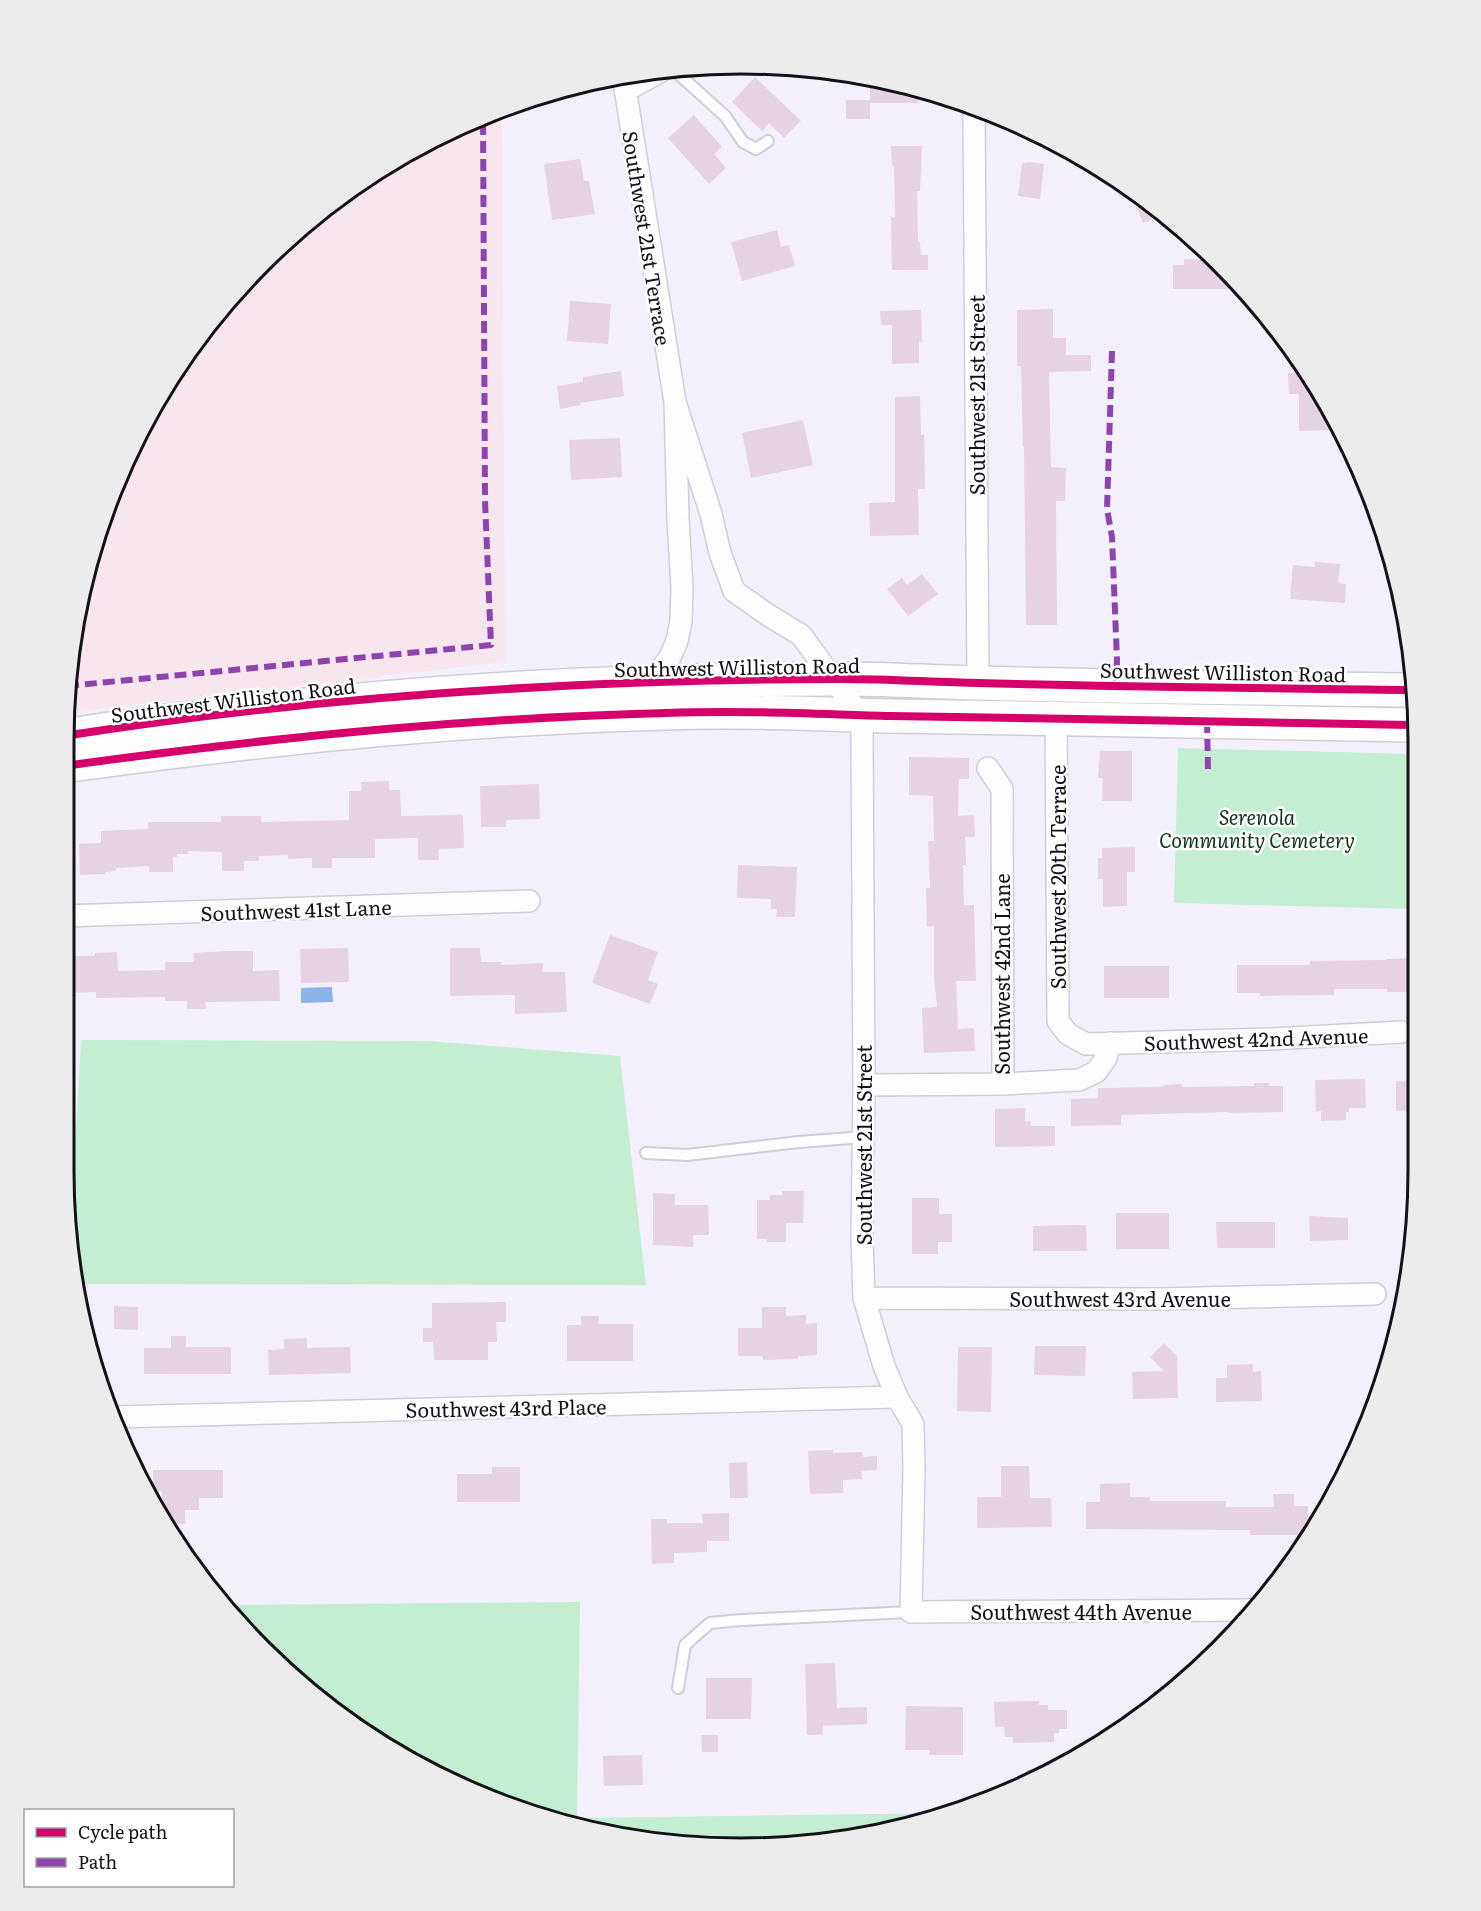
<svg xmlns="http://www.w3.org/2000/svg" width="1481" height="1911" font-family="Literata,serif">
	<style>
		.education { fill: #f7e6ed }
		.green { fill: #c4eed1 }
		.water { fill: #8bb3e7 }
		.building { fill: #e5d2e2 }
		.lines { fill: none; stroke-linecap: round; stroke-linejoin: round }
		.service-casing { stroke: #d0cdd5; stroke-width: 14 }
		.minor-casing { stroke: #d0cdd5; stroke-width: 24 }
		.trunk-casing { stroke: #d0cdd5; stroke-width: 36 }
		.service { stroke: #fdfdfe; stroke-width: 10 }
		.minor { stroke: #fdfdfe; stroke-width: 21 }
		.trunk { stroke: #fdfdfe; stroke-width: 33 }
		.quiet { stroke: #8e44ad; stroke-width: 6; stroke-dasharray: 12 6; stroke-linecap: butt }
		.cycleway-casing { stroke: #fff; stroke-width: 11 }
		.cycleway { stroke: #d6006c; stroke-width: 8 }
		.labels { text-anchor: middle; dominant-baseline: central; stroke-width: 5; stroke-linejoin: round; paint-order: stroke }
		.street-label { font-size: 20px; fill: #141218; stroke: #fff }
		.park-label { font-size: 20px; font-style: italic; fill: #10331a; stroke: #fff }
		.rim { fill: none; stroke: #141218; stroke-width: 3 }
	</style>
	<rect width="100%" height="100%" fill="#f4f0fb"/>
	<!-- education -->
	<path class="education" d="M502 108 505 662 64 713V697L99 523 133 441 203 328 294 231 364 177 482 114Z"/>
	<!-- green -->
	<path class="green" d="M1178 748 1412 754V909L1174 903Z
		M81 1040 428 1041 620 1056 646 1285 78 1284 63 1171V1148L75 1147Z
		M580 1602 577 1818 950 1813 916 1825 741 1848 565 1825 402 1757 262 1650 227 1605Z"/>
	<!-- water -->
	<path class="water" d="M332 987 333 1002 301 1003V988Z"/>
	<!-- building -->
	<path class="building" d="M870 76 918 90V103H870Z
		M755 77 801 121 784 138 769 123 762 131 732 102Z
		M846 100H870V119H846Z
		M694 115 722 147 714 154 726 168 709 184 668 138Z
		M891 146H922L920 191H917L918 242H920L921 255H928V270H892L891 217H895L894 166H892Z
		M580 159 584 181H589L595 214 552 220 544 164Z
		M1029 162 1044 164 1040 199 1018 196 1022 163Z
		M1128 186 1148 203 1163 215 1143 223Z
		M777 230 781 247 789 245 795 266 742 281 731 242Z
		M1184 259 1217 260 1231 276V289H1173V265H1184Z
		M570 301 611 304 608 344 567 341Z
		M1053 309V338H1066V355H1091V371L1049 372 1051 467 1066 468 1065 501H1056L1057 625H1026L1024 447H1023L1021 366H1017V310Z
		M921 310 922 342H919V363L892 364V325H881L880 311Z
		M621 371 624 396 580 403 581 405 560 409 557 386 583 382V377Z
		M1288 373H1308L1332 422V430L1299 431V394H1289Z
		M920 396 921 435H924L925 489H918L919 535 870 536 869 503 895 502V397Z
		M803 420 813 465 751 478 742 433Z
		M620 438 622 477 571 480 569 440Z
		M1315 562 1340 564 1338 583 1346 584 1345 603 1290 599 1293 565 1315 567Z
		M922 574 938 594 908 616 887 589 902 578 907 585Z
		M1100 751H1132V801H1102L1103 778H1098Z
		M909 757 969 758V779H959L958 816 974 815 975 837H965L966 865H963L964 905H974L976 981H956L958 1029 974 1028 975 1051 924 1053 922 1008 937 1007 934 978V926L927 927 926 888H930L928 841H934L933 796 909 795Z
		M389 781V790H400L401 816 463 815 464 848 439 849V860H418V838L375 839V858H332V868H312V858L288 859V855L259 856V861H244V871H222V852L188 851V854H177V857H173V872H149V866L116 868V871L105 872V874L80 875 79 844 101 843V831L148 829V822H221V816H261V822L349 820V791H361V782Z
		M539 784 540 819 506 820V827H481L480 786Z
		M1135 847V872H1127V906L1103 907V879H1098V858H1102V848Z
		M738 865 797 867 795 917H776L777 909H771V899L737 898Z
		M610 935 658 952 648 980 658 984 650 1004 592 983Z
		M348 948 349 982 301 983 300 949Z
		M450 948H480L481 962H501V965L543 963V972H565L567 1012 515 1014V995L450 996Z
		M228 951H253V971L279 970 280 1001 205 1002 206 1009H187V1001H165V997L96 998V992L64 993V956H95V953L117 952 118 971 165 970V962H194L193 953Z
		M1412 958V992H1387V989H1334V995L1260 996V993H1237V965H1310V961L1386 960V959Z
		M1104 966H1169V998H1104Z
		M1365 1079 1366 1108H1349V1112H1346V1120L1321 1121V1111L1316 1112 1315 1080Z
		M1396 1081H1412V1111H1396Z
		M1254 1083H1269V1086H1283V1112L1229 1113V1112L1121 1115V1125L1071 1126V1099L1098 1098V1088L1163 1087V1085L1182 1084V1087L1254 1086Z
		M1025 1108V1121H1031V1126H1055V1146L995 1147V1109Z
		M782 1191H804L803 1223H786V1242H767V1239H757V1200H770V1195H782Z
		M653 1193 675 1194V1205H708L709 1235H693V1247L653 1245Z
		M912 1198H939V1214H952V1242H938V1254H912Z
		M1116 1213H1169V1249H1116Z
		M1309 1216 1348 1218V1240L1310 1241Z
		M1216 1222H1275V1248H1217Z
		M1068 1225H1086L1087 1251H1033V1226Z
		M506 1302V1322H496L497 1342H488V1360H434L433 1342H423V1328H432V1303Z
		M114 1306 138 1307V1330L114 1329Z
		M762 1307H786V1316L806 1315V1324L817 1323V1355L798 1356V1359L763 1360 762 1356H738V1328H762Z
		M581 1316H599V1324H633V1361H567V1325H581Z
		M171 1336H186V1347H231V1374H144V1348H171Z
		M307 1338V1348L350 1347 351 1373 269 1375 268 1350 284 1349V1339Z
		M1164 1343 1177 1356 1178 1398 1133 1399 1132 1372 1164 1371 1150 1357Z
		M1035 1346H1086L1085 1376 1034 1375Z
		M958 1347H992L991 1412 957 1411Z
		M1253 1364V1372L1261 1371 1262 1401 1216 1402V1378H1227V1365Z
		M833 1450V1453L862 1452 863 1457 877 1456V1470L861 1471 862 1479 843 1480V1493L810 1494 808 1451Z
		M747 1462 748 1498H730L729 1463Z
		M1001 1466H1029L1030 1498H1051L1052 1527 977 1528V1497H1001Z
		M492 1467H520V1502H457V1474H492Z
		M153 1470H223V1498H199V1510H185V1524H165L161 1519 162 1491H153Z
		M1130 1483V1497H1150V1501H1226V1507H1274L1273 1494H1294V1506H1308V1535H1250V1530L1086 1529V1502H1100V1484Z
		M729 1513V1541H707V1552L674 1553V1563L652 1564 651 1519H667V1523H703L702 1514Z
		M835 1663 837 1708 867 1707V1724L823 1726V1735H807L805 1664Z
		M706 1678H752L751 1719H706Z
		M1039 1701V1705H1048V1710H1067V1729H1059V1733H1054V1742L1013 1743V1737H1005L1004 1727H995L994 1702Z
		M906 1706 963 1707V1755H929L930 1750H905Z
		M701 1735H718V1752H702Z
		M642 1755 643 1785 604 1786 603 1756Z"/>
	<g class="lines">
		<defs>
			<path id="service" d="M674 70 725 116 743 142 756 149 768 141
				M646 1153 687 1155 799 1142 864 1137
				M678 1688 685 1645 710 1623 741 1620 911 1612"/>
			<path id="minor" d="M623 75 675 402 678 519 682 587 681 621 677 641 670 657 652 682
				M625 91 661 71
				M974 107 978 683
				M675 402 711 514 720 553 734 591 768 615 801 635 859 714 862 733 864 1085 862 1239 864 1298 884 1366 897 1397 913 1424 914 1468 911 1612 1252 1610
				M1056 717 1058 1021 1068 1034 1086 1044 1268 1039 1402 1032
				M988 768 1002 789 1003 1084
				M64 916 529 901
				M864 1085 1003 1084 1079 1080 1096 1072 1106 1058 1110 1043
				M864 1298 1158 1299 1375 1294
				M115 1417 897 1397"/>
			<path id="trunk" d="M64 736C317 696 573 680 829 679 878 678 928 682 978 683 1123 687 1267 688 1412 690
				M64 766C264 738 464 718 666 713 741 710 815 714 890 716 1064 719 1238 721 1412 725"/>
		</defs>
		<!-- service casing -->
		<use href="#service" class="service-casing"/>
		<!-- minor casing -->
		<use href="#minor" class="minor-casing"/>
		<!-- trunk casing -->
		<use href="#trunk" class="trunk-casing"/>
		<!-- service -->
		<use href="#service" class="service"/>
		<!-- minor -->
		<use href="#minor" class="minor"/>
		<!-- trunk -->
		<use href="#trunk" class="trunk"/>
		<!-- quiet -->
		<path class="quiet" d="M1112 351 1107 509 1112 537 1117 660 1116 685
			M67 686 491 645 485 501 483 114
			M1207 721 1208 769"/>
		<defs>
			<path id="cycleway" d="M64 736C317 696 573 680 829 679 878 678 928 682 978 683 1123 687 1267 688 1412 690
				M64 766C264 738 464 718 666 713 741 710 815 714 890 716 1064 719 1238 721 1412 725"/>
		</defs>
		<!-- cycleway casing -->
		<use href="#cycleway" class="cycleway-casing"/>
		<!-- cycleway -->
		<use href="#cycleway" class="cycleway"/>
	</g>
	<g class="labels">
		<!-- street labels -->
		<g class="street-label">
			<text transform="translate(648 238) rotate(81)">Southwest 21st Terrace</text>
			<text transform="translate(976 395) rotate(-90)">Southwest 21st Street</text>
			<text transform="translate(737 666) rotate(-1)">Southwest Williston Road</text>
			<text transform="translate(1223 671) rotate(1)">Southwest Williston Road</text>
			<text transform="translate(233 699) rotate(-7)">Southwest Williston Road</text>
			<text transform="translate(1057 877) rotate(-90)">Southwest 20th Terrace</text>
			<text transform="translate(296 909) rotate(-2)">Southwest 41st Lane</text>
			<text transform="translate(1001 974) rotate(-90)">Southwest 42nd Lane</text>
			<text transform="translate(1256 1038) rotate(-2)">Southwest 42nd Avenue</text>
			<text transform="translate(863 1145) rotate(-90)">Southwest 21st Street</text>
			<text x="1120" y="1298">Southwest 43rd Avenue</text>
			<text transform="translate(506 1407) rotate(-1)">Southwest 43rd Place</text>
			<text x="1081" y="1611">Southwest 44th Avenue</text>
		</g>
		<!-- park labels -->
		<g class="park-label">
			<text x="1257" y="816">Serenola<tspan x="1257" dy="23">Community Cemetery</tspan></text>
		</g>
	</g>
	<!-- crop -->
	<path d="M0 0H1481V1911H0ZM741 74H741A667 667 0 0 1 1408 741V1171A667 667 0 0 1 741 1838H741A667 667 0 0 1 74 1171V741A667 667 0 0 1 741 74Z" fill="#ececed" fill-rule="evenodd"/>
	<path class="rim" d="M741 74H741A667 667 0 0 1 1408 741V1171A667 667 0 0 1 741 1838H741A667 667 0 0 1 74 1171V741A667 667 0 0 1 741 74Z"/>
	<!-- legend -->
	<rect x="24" y="1809" width="210" height="78" fill="#ffffff" stroke="#a1a0a3" stroke-width="1.5"/>
	<rect x="36" y="1828" width="30" height="9" fill="#d6006c" stroke="#a1a0a3" stroke-width="1.5"/>
	<text x="78" y="1839" font-size="18" fill="#141218">Cycle path</text>
	<rect x="36" y="1858" width="30" height="9" fill="#8e44ad" stroke="#a1a0a3" stroke-width="1.5"/>
	<text x="78" y="1869" font-size="18" fill="#141218">Path</text>
</svg>
